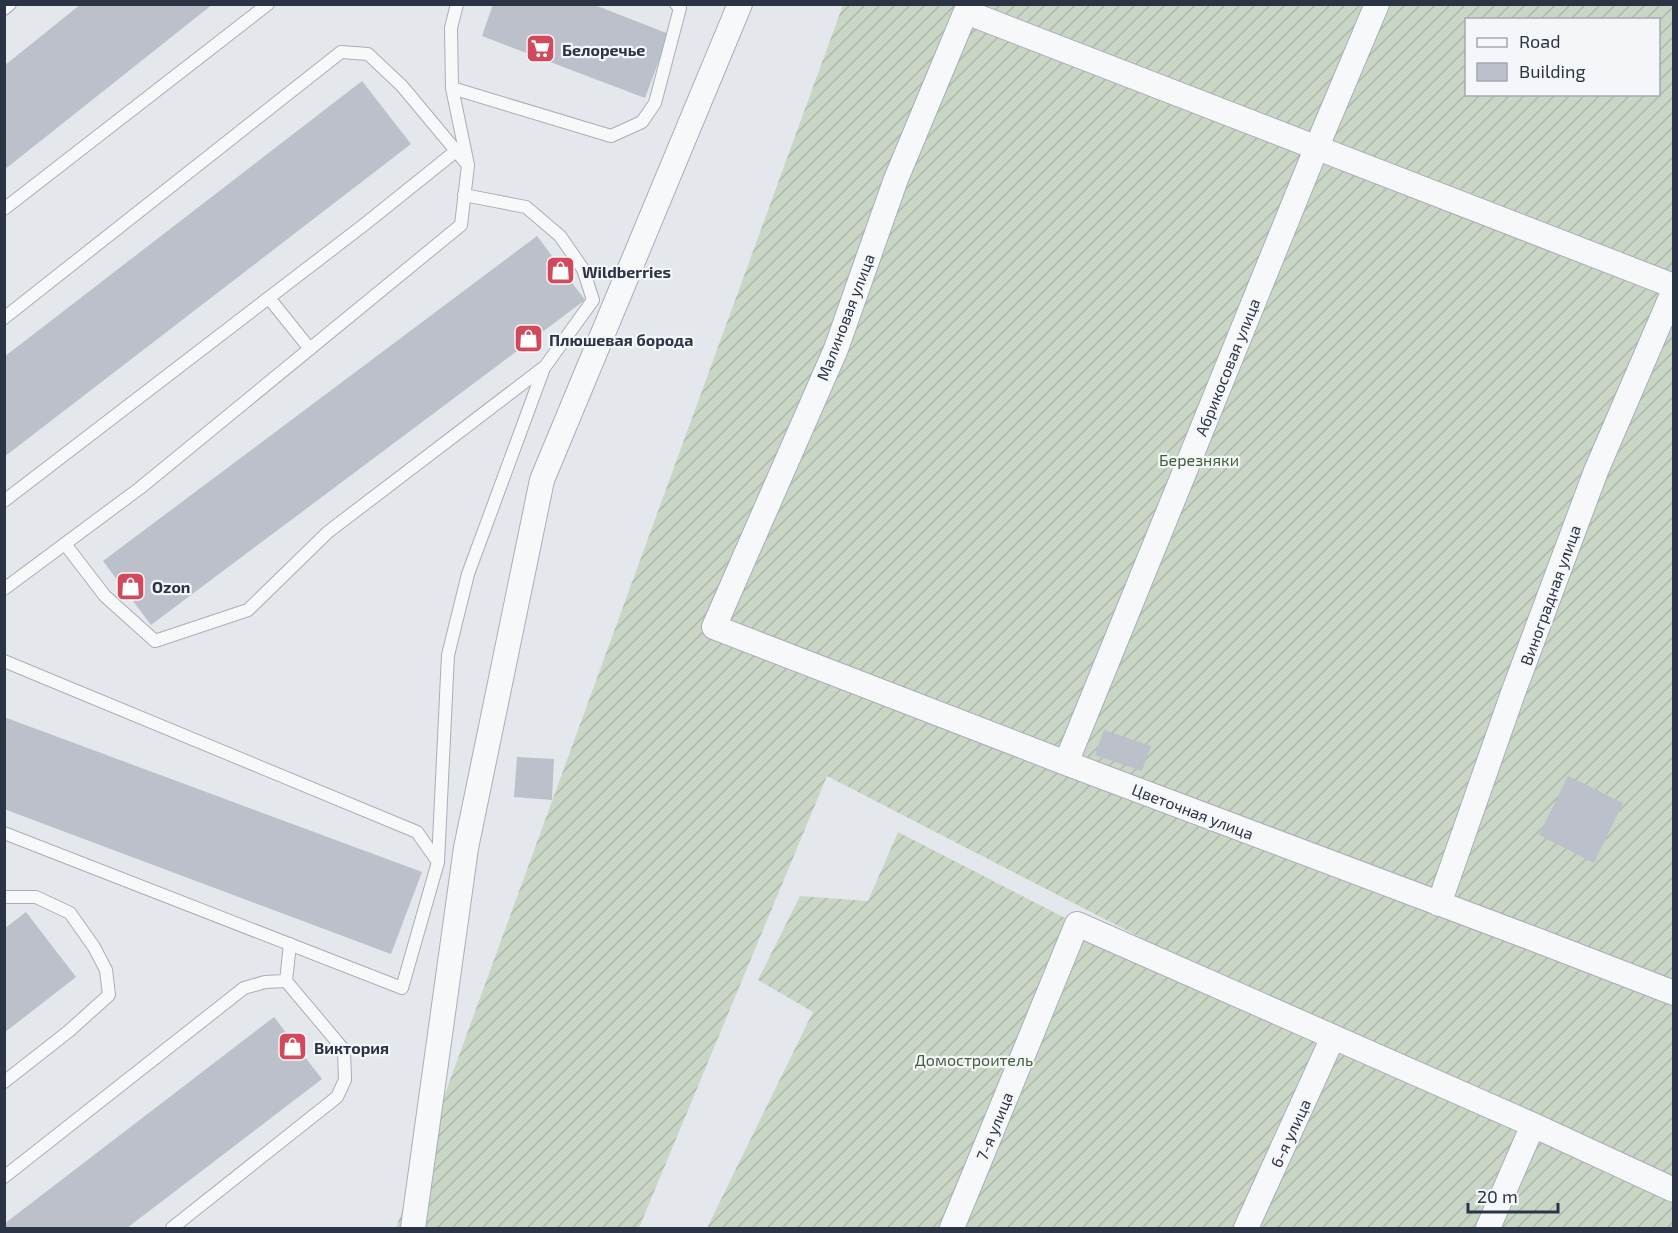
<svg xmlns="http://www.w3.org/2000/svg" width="1678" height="1233" font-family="'Exo 2',sans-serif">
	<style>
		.garden { fill: url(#garden-furrows); fill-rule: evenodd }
		.building { fill: #bbc0ca }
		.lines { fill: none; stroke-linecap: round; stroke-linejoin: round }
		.lane-casing { stroke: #a9aeb7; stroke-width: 14 }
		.street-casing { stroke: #a9aeb7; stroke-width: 26 }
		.lane { stroke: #f7f8fa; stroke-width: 12 }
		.street { stroke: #f7f8fa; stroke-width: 24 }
		.labels { text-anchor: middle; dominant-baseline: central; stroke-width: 4.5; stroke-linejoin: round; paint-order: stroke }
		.poi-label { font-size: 16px; font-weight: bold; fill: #2b3445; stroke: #f4f6f9; text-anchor: start }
		.street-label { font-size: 16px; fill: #2b3445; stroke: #f4f6f9 }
		.park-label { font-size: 16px; fill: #3f6138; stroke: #f4f6f9 }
	</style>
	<defs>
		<pattern id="garden-furrows" width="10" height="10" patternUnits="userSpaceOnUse" patternTransform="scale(1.5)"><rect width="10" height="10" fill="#c9d6c5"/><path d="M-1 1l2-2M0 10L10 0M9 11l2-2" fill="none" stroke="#adb8ab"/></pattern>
	</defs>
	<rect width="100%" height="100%" fill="#e4e7ec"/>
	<!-- garden -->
	<path class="garden" d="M843 5H1673V1228H707L813 1012 758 980 800 896 868 901 898 832 1077 924 1320 1030 827 776 639 1228H396ZM1466 20H1658V94H1466Z"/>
	<!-- building -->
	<path class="building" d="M81 4H213L4 170V66Z
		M493 4H592L669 34 645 98 482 36Z
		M362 81 411 144 4 457V357Z
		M537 236 585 300 151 625 103 561Z
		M4 717 422 872 391 954 4 809Z
		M1104 730 1151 746 1142 771 1095 755Z
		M517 757 554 759 552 800 514 797Z
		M1568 776 1623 803 1594 863 1539 835Z
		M26 912 76 977 4 1033V929Z
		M274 1017 322 1079 127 1228H4V1224Z"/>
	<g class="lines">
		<defs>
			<path id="lane" d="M4 9 10 4
				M452 88 611 136 642 122 655 103 680 8 676 4
				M4 209 268 4
				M269 298 310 349
				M4 318 341 52 368 54 402 86 467 164
				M4 501 365 224 456 151
				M65 544 105 596 155 641 248 610 328 532 543 368
				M4 589 140 488 461 225 468 165 452 88 451 28 457 4
				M4 661 417 832 438 862 402 988 4 833
				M438 862 448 655 468 574 544 368 593 300 583 269 560 236 526 207 464 195
				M4 897H36L70 913 94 947 106 970 109 995 69 1031 4 1082
				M286 981 290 944
				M4 1177 244 988 265 982 286 981 344 1050 345 1080 337 1097 172 1228"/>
			<path id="street" d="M969 4 896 179 836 349 714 627 1066 763 1534 939 1674 993
				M966 12 1674 286
				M1066 763 1316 149 1377 4
				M1439 904 1513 693 1596 471 1674 290
				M413 1228 466 848 542 480 740 4
				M952 1228 1077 924 1533 1125 1674 1190
				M1246 1228 1333 1037
				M1488 1228 1533 1125"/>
		</defs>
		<!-- lane casing -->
		<use href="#lane" class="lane-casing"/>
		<!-- street casing -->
		<use href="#street" class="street-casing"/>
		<!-- lane -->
		<use href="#lane" class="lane"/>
		<!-- street -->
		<use href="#street" class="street"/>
	</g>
	<!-- icons -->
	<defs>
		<symbol id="supermarket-square" viewBox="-11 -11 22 22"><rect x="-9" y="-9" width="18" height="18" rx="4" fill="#d1495b" stroke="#f4f6f9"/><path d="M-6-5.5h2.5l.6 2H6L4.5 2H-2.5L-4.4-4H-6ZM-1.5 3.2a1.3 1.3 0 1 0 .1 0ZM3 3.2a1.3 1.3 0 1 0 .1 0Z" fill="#fff"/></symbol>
		<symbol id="shop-square" viewBox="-11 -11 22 22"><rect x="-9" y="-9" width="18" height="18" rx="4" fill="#d1495b" stroke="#f4f6f9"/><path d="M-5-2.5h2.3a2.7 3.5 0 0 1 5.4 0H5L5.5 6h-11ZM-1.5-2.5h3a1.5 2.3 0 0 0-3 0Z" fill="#fff"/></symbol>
	</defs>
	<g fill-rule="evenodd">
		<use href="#supermarket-square" x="524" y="32" width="33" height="33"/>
		<use href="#shop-square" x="544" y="254" width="33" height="33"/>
		<use href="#shop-square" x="512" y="322" width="33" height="33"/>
		<use href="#shop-square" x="114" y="570" width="33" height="33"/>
		<use href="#shop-square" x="276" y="1030" width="33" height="33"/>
	</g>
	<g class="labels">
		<!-- poi labels -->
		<g class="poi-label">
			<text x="562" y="49">Белоречье</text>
			<text x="582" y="271">Wildberries</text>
			<text x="549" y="339">Плюшевая борода</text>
			<text x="152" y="586">Ozon</text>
			<text x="314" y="1047">Виктория</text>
		</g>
		<!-- street labels -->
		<g class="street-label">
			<text transform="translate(845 317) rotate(-69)">Малиновая улица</text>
			<text transform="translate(1227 367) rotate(-68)">Абрикосовая улица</text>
			<text transform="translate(1550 595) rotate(-70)">Виноградная улица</text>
			<text transform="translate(1193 811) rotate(21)">Цветочная улица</text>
			<text transform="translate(994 1126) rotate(-68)">7-я улица</text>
			<text transform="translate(1290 1133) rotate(-65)">6-я улица</text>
		</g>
		<!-- park labels -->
		<g class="park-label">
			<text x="1199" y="459">Березняки</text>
			<text x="974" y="1059">Домостроитель</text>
		</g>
	</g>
	<!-- border -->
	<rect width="1678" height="1233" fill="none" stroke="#2b3445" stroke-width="12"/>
	<!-- legend -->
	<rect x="1465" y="18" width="195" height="78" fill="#f4f6f9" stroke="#a4a8b1" stroke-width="1.5"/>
	<rect x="1477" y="38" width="30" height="9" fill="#f7f8fa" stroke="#a4a8b1" stroke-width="1.5"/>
	<text x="1519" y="48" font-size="18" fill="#2b3445">Road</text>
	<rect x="1477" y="63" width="30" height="18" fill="#bbc0ca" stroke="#a4a8b1" stroke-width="1.5"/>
	<text x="1519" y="78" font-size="18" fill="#2b3445">Building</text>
	<!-- scale -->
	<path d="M1468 1203v9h90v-9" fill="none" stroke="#2b3445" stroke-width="3"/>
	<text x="1477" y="1203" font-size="18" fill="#2b3445" stroke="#f4f6f9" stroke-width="4.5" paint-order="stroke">20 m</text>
</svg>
